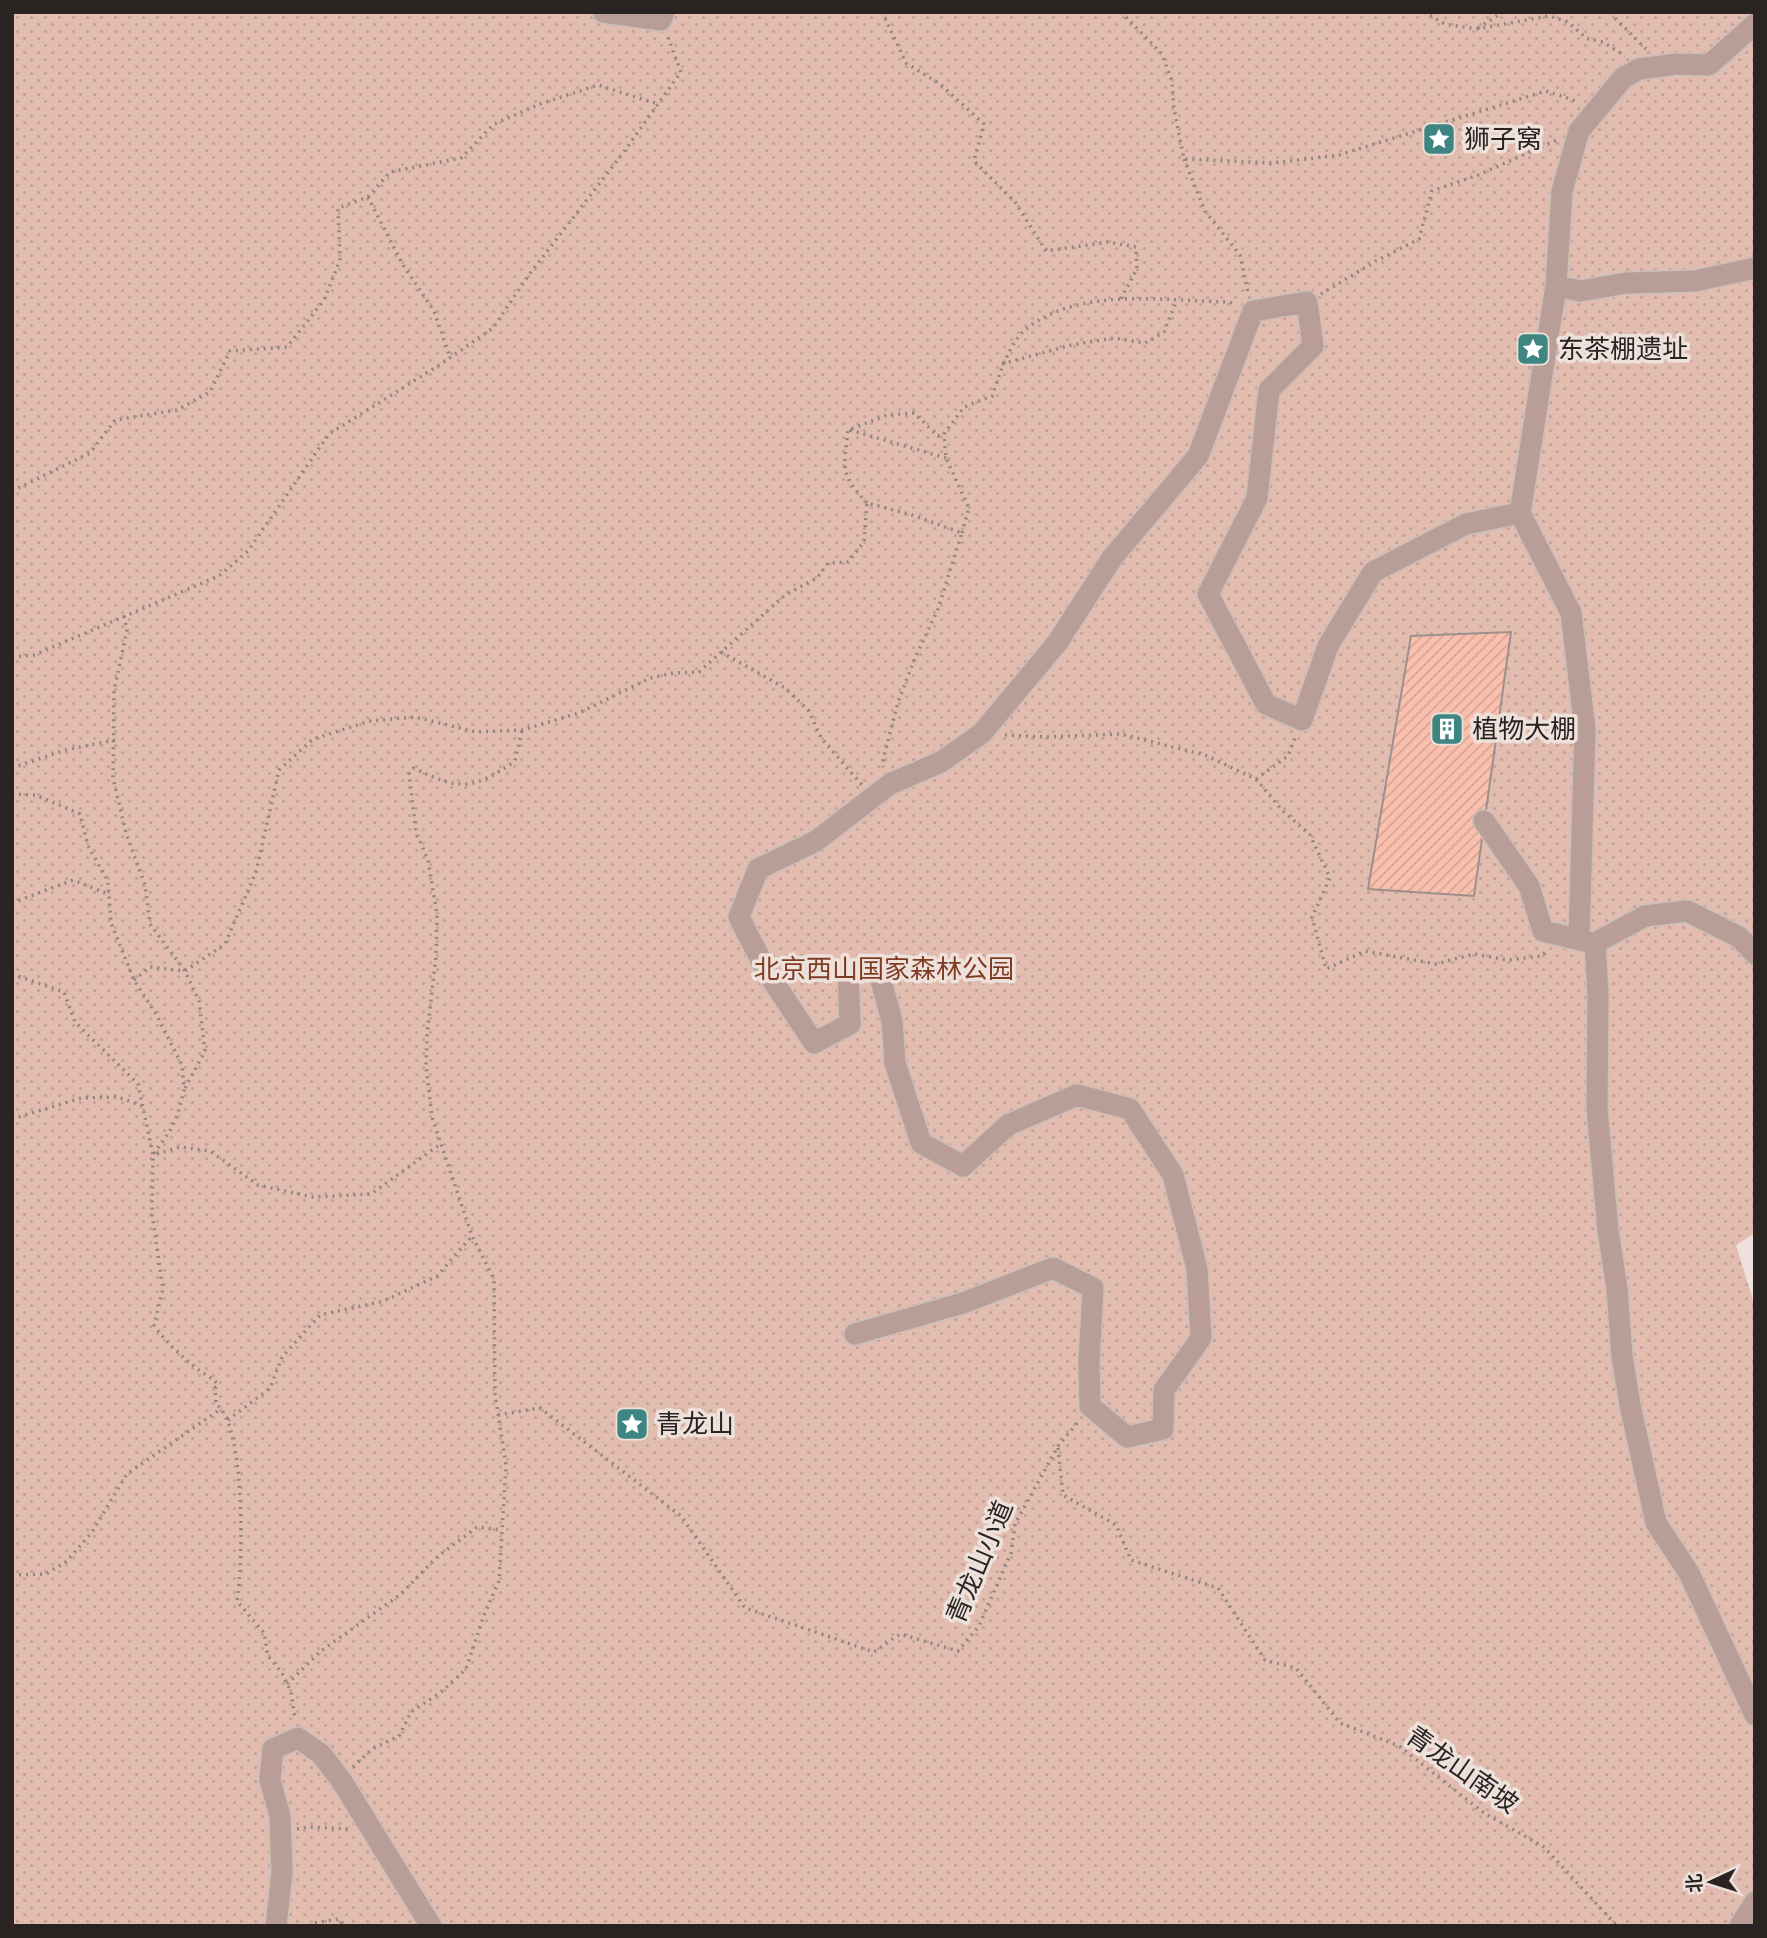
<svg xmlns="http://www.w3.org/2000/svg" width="1767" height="1938" font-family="Karla,'Noto Sans SC',sans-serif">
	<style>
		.park { fill: url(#park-dots) }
		.building { fill: url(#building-hatch); stroke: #9d908c; stroke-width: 2 }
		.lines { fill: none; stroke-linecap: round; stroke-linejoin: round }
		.minor-casing { stroke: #cbbfbb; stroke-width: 24 }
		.path { stroke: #8f8682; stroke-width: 3.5; stroke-dasharray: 2 5; stroke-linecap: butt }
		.minor { stroke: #b89e96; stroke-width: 21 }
		.labels { text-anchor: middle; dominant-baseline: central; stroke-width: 7; stroke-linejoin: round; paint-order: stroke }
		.poi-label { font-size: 26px; fill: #292422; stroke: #eee1dc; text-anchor: start }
		.park-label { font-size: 26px; fill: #803b23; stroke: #eee1dc }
		.street-label { font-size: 26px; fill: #292422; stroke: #eee1dc }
	</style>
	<defs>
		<pattern id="park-dots" width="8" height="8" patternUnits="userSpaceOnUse" patternTransform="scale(1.75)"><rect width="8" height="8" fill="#e2bcaf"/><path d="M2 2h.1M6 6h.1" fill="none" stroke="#c2a196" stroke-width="1.8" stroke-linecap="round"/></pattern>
		<pattern id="building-hatch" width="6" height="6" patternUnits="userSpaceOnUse" patternTransform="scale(1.75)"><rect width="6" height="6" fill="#fac0ad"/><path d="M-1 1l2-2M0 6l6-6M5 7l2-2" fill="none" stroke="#d6a595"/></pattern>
	</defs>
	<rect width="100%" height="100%" fill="#eee1dc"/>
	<!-- park -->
	<path class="park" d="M12 12H1755V1233L1736 1245 1755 1306V1926H12Z"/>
	<!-- building -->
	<path class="building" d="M1511 632 1474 896 1368 889 1411 636Z"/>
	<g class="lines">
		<defs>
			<path id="minor" d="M603 12 661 20 664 12
				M1755 24 1709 65 1677 64 1639 69 1623 78 1579 131 1562 191 1556 286 1580 291 1626 283 1695 281 1755 268
				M1556 286 1520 513 1571 613 1585 729 1579 939
				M1484 821 1529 886 1543 931 1593 943
				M1755 954 1739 937 1687 911 1645 916 1595 943 1598 994 1597 1109 1608 1230 1617 1289 1622 1356 1630 1405 1656 1523 1689 1573 1755 1715
				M855 1334 963 1303 1053 1268 1093 1288 1089 1362 1090 1406 1127 1437 1163 1429 1164 1390 1201 1338 1197 1269 1173 1175 1130 1109 1077 1095 1008 1125 963 1166 921 1143 895 1063 892 1021 877 966 848 972 850 1024 814 1043 767 972 739 917 758 869 816 841 890 784 941 762 982 733 1057 643 1112 558 1198 456 1253 311 1307 302 1313 346 1269 390 1257 498 1208 594 1266 704 1302 720 1328 646 1373 572 1466 524 1520 513
				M276 1926 282 1873 280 1816 270 1780 273 1749 298 1738 321 1754 341 1780 431 1926
				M1740 1926 1755 1902"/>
		</defs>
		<!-- minor casing -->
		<use href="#minor" class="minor-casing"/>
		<!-- path -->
		<path class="path" d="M882 12 906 63 940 84 984 124 974 161 1015 202 1046 251 1108 242 1136 247 1137 269 1120 300
			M1121 12 1162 54 1172 81 1174 109 1184 159 1273 163 1339 155 1546 91 1579 102
			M1424 12 1445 24 1476 29 1549 16 1568 22 1586 38 1603 42 1625 56
			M1612 12 1614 17 1646 49
			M1478 28 1503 12
			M1184 159 1205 211 1240 255 1248 292
			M368 197 390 172 461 158 494 124 540 104 598 85 658 104
			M1321 294 1376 261 1419 239 1432 191 1478 175 1557 140
			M1002 364 1071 345 1114 338 1145 343 1164 332 1176 302
			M850 430 946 458
			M12 491 90 453 115 420 177 410 210 392 230 351 287 347 324 300 340 260 338 208 368 197 403 265 434 311 450 357
			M867 503C839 473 844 469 848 430L887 415 914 413 938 436 944 434
			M962 533 969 508 946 458 944 434 964 407 992 396C999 376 1009 343 1026 329 1080 286 1165 301 1229 302L1235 304
			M124 616 127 630 114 691 113 778 126 833 145 885 150 924 185 971 199 1001 205 1051 184 1090
			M721 652 785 688 809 711 821 738 862 785
			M12 657 34 655 219 576 248 551 329 434 441 364 493 328 528 276 623 153 681 72 667 35
			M1005 735 1045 737 1121 734 1205 755 1256 779 1281 809 1310 835 1330 878 1312 917 1326 969 1365 951 1436 964 1474 954 1507 960 1542 956 1546 951
			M12 768 65 750 115 740
			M1256 779 1288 756 1296 735
			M12 794 36 795 80 814 88 846 108 881 111 923 134 980 156 1014 182 1065 184 1091 177 1116 170 1131 153 1155 152 1214 163 1289 154 1325C165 1341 180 1355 195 1367 203 1374 213 1377 218 1385L215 1388 216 1404C246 1425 243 1565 237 1601L264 1633 268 1656 282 1673 291 1692 295 1719
			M12 903 73 880 108 894
			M12 974 64 992 75 1022 138 1084 153 1155 180 1147 210 1151 258 1185 313 1197 371 1194 442 1143
			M134 980 150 967 185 971 225 944 256 872 279 770 313 739 370 721 415 717 476 732 522 730 579 713 650 678 673 673 699 672 785 595 817 578 828 563 848 562 864 542 867 503 912 515 962 533 938 609 915 658 898 702 882 764 883 767
			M12 981 20 977
			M12 1119 81 1098 118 1097 142 1106
			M498 1415 540 1408 681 1516 745 1608 874 1652 900 1634 958 1651 979 1626 1011 1553 1015 1524 1058 1446 1078 1422
			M228 1420 270 1388 282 1357 320 1315 384 1301 437 1276 472 1236
			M1058 1448 1063 1495 1116 1525 1131 1560 1218 1588 1265 1660 1296 1668 1340 1723 1399 1746 1484 1813 1544 1847 1617 1926
			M12 1575 46 1574 67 1561 92 1532 127 1474 222 1408
			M287 1684 321 1651 401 1594 436 1558 477 1527 502 1530
			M353 1767 372 1749 399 1736 411 1712 441 1692 466 1669 484 1615 499 1581 506 1465 495 1394 494 1279 472 1236 432 1117 426 1065 427 1035 436 956 437 914 428 860 416 832 409 773 414 768C460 791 473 790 515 761L522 730
			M297 1829 307 1827 349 1829
			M309 1926 313 1923 339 1919 345 1926"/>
		<!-- minor -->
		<use href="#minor" class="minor"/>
	</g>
	<!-- icons -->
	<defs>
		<symbol id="sight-square" viewBox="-11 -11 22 22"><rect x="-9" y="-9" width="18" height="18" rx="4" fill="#3f8682" stroke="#eee1dc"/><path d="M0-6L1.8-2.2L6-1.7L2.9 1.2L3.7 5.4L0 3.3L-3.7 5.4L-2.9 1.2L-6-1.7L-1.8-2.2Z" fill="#fff"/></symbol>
		<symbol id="building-square" viewBox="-11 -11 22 22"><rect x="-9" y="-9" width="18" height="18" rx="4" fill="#3f8682" stroke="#eee1dc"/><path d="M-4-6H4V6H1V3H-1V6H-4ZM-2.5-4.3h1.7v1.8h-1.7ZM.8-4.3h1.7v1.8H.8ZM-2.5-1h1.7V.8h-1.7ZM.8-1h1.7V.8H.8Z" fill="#fff"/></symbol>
	</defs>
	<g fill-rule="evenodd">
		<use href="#sight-square" x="1420" y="120" width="38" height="38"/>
		<use href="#sight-square" x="1514" y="330" width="38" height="38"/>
		<use href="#building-square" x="1428" y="710" width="38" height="38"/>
		<use href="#sight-square" x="613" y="1405" width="38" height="38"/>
	</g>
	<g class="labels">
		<!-- poi labels -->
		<g class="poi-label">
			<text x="1464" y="139">狮子窝</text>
			<text x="1558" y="349">东茶棚遗址</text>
			<text x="1472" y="729">植物大棚</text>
			<text x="656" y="1424">青龙山</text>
		</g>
		<!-- park labels -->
		<g class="park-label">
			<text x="884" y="969">北京西山国家森林公园</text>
		</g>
		<!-- street labels -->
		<g class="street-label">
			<text transform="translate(980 1562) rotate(-67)">青龙山小道</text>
			<text transform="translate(1462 1770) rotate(35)">青龙山南坡</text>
		</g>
	</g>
	<!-- border -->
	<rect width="1767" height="1938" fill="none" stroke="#292422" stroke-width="28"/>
	<!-- north arrow -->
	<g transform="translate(1711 1882) rotate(266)" stroke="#eee1dc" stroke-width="5" paint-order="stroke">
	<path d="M0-5L12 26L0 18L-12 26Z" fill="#292422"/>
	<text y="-10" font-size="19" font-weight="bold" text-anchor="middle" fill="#292422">北</text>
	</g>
</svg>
